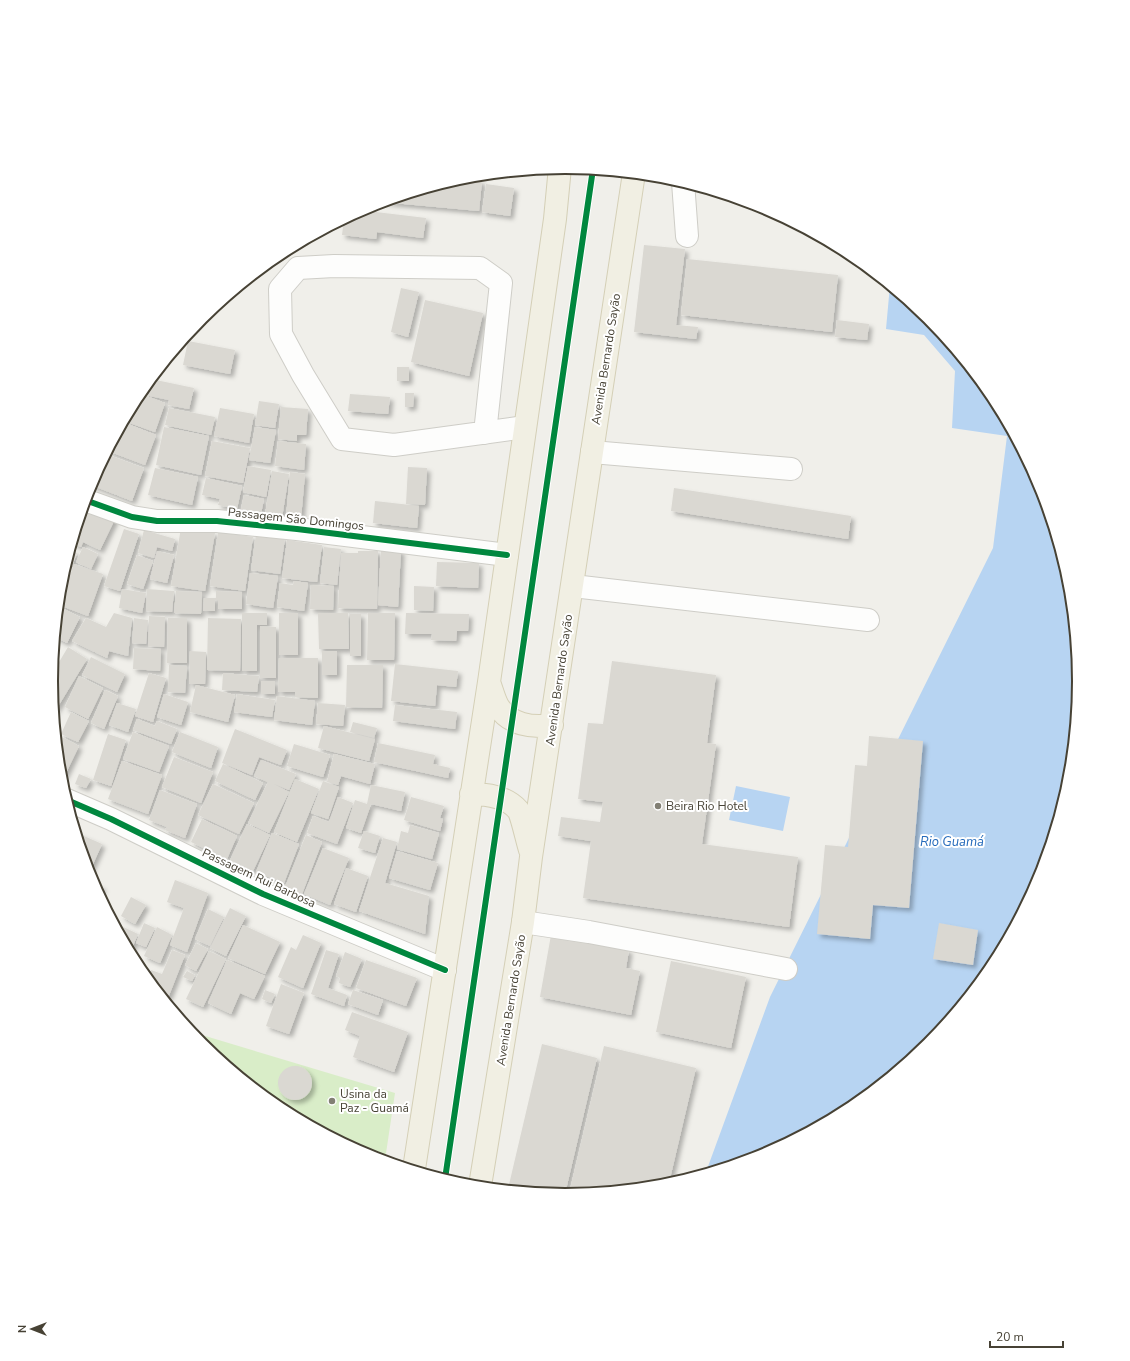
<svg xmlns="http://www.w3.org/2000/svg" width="1130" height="1361" font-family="'Nunito Sans',sans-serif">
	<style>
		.green { fill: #d9edc8 }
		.water { fill: #b7d4f2 }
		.building { fill: #dad8d2; filter: url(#shadow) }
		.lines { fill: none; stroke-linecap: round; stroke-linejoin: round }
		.minor-casing { stroke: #cecdc7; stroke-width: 24 }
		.major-casing { stroke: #d4cfb6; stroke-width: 24 }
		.minor { stroke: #fdfdfc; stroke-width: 22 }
		.major { stroke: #f1efe3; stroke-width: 22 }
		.cycleway-casing { stroke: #fff; stroke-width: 8 }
		.cycleway { stroke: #00873e; stroke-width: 6 }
		.poi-dot { fill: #827f74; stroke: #fff; stroke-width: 1.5 }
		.labels { text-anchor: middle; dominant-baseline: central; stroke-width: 4; stroke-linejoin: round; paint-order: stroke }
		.street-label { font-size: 12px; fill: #474235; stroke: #fff }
		.poi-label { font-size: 12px; fill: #474235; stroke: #fff; text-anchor: start }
		.water-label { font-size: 13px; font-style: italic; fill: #266bbb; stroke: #fff }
		.rim { fill: none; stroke: #474235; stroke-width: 2 }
	</style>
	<defs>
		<filter id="shadow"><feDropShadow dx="3.5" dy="3.5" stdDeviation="2" flood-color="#0004"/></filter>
	</defs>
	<rect width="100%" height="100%" fill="#f0efea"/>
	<!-- green -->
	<path class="green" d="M192 1032 395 1093 385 1160 368 1155 279 1108 201 1044Z"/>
	<!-- water -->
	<path class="water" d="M890 285 929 317 992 395 1040 484 1069 580 1073 623 1079 681 1069 781 1040 877 992 966 928 1044 850 1108 761 1155 706 1172 770 997 993 548 1007 436 952 428 955 371 924 335 886 329Z
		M736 786 790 797 783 831 729 820Z"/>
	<!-- building -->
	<path class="building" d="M458 179 482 181 479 211 382 202Z
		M486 184 514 188 510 216 482 212Z
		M359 210 426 218 423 238 377 232 376 239 342 235 344 219Z
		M644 245 685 249 676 325 698 327 696 339 634 332Z
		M687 259 838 275 832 332 681 315Z
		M401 288 419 292 408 337 391 332Z
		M425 300 483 313 469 376 411 362Z
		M837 320 869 324 867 340 835 337Z
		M188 341 235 350 230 374 183 365Z
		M397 367H409V381H397Z
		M151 379 194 388 189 409 168 405 169 400 145 395 148 382Z
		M139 393 165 403 155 432 124 421Z
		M405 393H414L413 407H405Z
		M350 394 390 397 388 414 348 411Z
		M259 401 279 404 275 428 255 425Z
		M281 407 308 409 306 435H297V441L278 439Z
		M169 408 215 417 211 435 165 425Z
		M220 408 254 414 249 443 214 436Z
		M123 422 156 435 145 465 108 451Z
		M164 427 209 436 201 475 156 465Z
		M255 427 276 430 270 463 249 460Z
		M212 441 250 448 243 483 205 476Z
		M278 441 306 444 304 470 275 466Z
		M106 454 144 468 132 501 91 485 95 474Z
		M248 466 271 470 266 497 243 492Z
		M408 467 427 468 425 505 406 504Z
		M155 468 198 477 192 505 148 495Z
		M272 471 289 474 282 518 265 515Z
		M290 472 305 474 301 519 286 518Z
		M206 478 242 486 237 509 218 505 220 499 202 495Z
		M674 488 851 516 848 539 671 511Z
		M244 495 264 499 261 514 241 509Z
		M375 501 419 506 417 528 373 523Z
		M86 503 116 517 100 550 83 542 81 547 72 543 82 512Z
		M181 528 215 533 205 591 171 586Z
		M124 529 139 534 120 591 104 586Z
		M144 530 175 539 172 551 157 547 154 558 138 553Z
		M218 532 253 537 245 591 210 586Z
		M256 534 285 538 280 574 251 570Z
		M287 540 322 545 317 582 282 578Z
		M83 547 98 554 91 569 76 562Z
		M324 547 341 549 337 585 320 583Z
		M381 549 401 550 398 607 378 605Z
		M70 550 77 553 72 566 66 563Z
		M157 551 174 555 167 583 150 579Z
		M358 551H378L377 609 338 608 341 553H358Z
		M137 555 153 561 143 589 127 584Z
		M437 562 479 563 478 588 436 586Z
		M74 564 103 574 88 616 59 605Z
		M63 573 68 575 62 589 60 588Z
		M250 573 278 576 273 608 246 604Z
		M294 581 308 583 304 611 277 607 280 583 293 585Z
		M311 585 334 586 333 610 310 609Z
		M414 586 434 587 433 611 414 610Z
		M122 589 146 593 142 613 119 608Z
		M147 589 174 591 172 612 146 611Z
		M176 591 202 592 201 614 174 613Z
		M216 591 242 592V609H218V600H215V611H203L204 598H216Z
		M58 606 80 617 67 643 55 637Z
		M114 613 132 618 128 656 109 651 107 658 72 641 86 618 106 627Z
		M242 613H267V625H257V671H242Z
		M279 613H298V655H279Z
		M318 613H348L349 649H319Z
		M368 613H395L394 660H367Z
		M406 613 469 614 468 631H457L456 641 431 640 432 634H405Z
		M350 614H361V656H350Z
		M149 616 165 617 164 647 148 646Z
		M134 618 148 620 146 644 132 643Z
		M168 618H187V663H167Z
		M208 618 241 619 240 671 207 670Z
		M260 626 276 627V678H260Z
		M68 647 87 659 54 713 52 674Z
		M134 648 161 649 160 671 133 669Z
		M190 651 206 652 205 684H189Z
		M322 651H337V675H322Z
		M91 657 125 674 117 692 82 675Z
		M279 658H318V698L295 697V692H278Z
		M612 661 716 675 707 743 716 744 702 844 798 857 789 927 583 898 591 841 558 836 561 817 600 822 603 802 578 799 588 723 603 724Z
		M395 664 458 671 456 687 437 685 435 706 391 701Z
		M169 665 187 666 185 693 168 692Z
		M347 665H383L382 708 346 707Z
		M149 673 166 678 153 722 135 716Z
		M223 673 259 676 257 692 222 690Z
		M79 676 103 688 88 719 65 707Z
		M261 681H275V694H261Z
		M196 685 235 695 228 722 190 712Z
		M105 690 118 696 104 729 91 723Z
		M164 694 188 702 181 725 157 717Z
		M237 694 275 700 272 717 234 712Z
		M277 696 315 701 312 725 274 720Z
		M117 703 136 709 128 732 109 725Z
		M318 703 345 705 343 726 316 724Z
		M395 705 457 712 455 729 393 721Z
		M71 712 89 721 78 742 61 734Z
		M137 719 155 726 157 721 177 729 171 744 133 730Z
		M353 722 377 728 374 738 350 732Z
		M324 726 375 739 369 761 318 748Z
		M235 729 287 750 281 765 259 757 252 775 222 763Z
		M133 732 169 746 159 772 123 759Z
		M180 732 218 747 211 768 172 752Z
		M108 734 126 740 111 786 93 780Z
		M60 736 79 746 64 777 60 776 57 743Z
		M869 736 923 741 909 908 873 905 870 939 817 934 825 845 848 847 855 765 867 766Z
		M378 743 435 755 433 764 450 768 448 778 374 762Z
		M294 744 330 755 323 777 287 766Z
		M334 754 375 764 370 784 341 776 338 785 327 782Z
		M174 757 213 772 201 803 162 787Z
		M261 760 296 774 289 790 274 784 289 792 269 833 248 823 268 782 254 776Z
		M122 761 162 775 148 814 108 799Z
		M223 764 263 783 255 800 215 781Z
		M79 774 91 779 86 788 75 784Z
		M295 779 319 789 297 842 274 832Z
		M323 781 339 787 328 819 311 813Z
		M213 784 254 803 239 834 198 815Z
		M371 785 405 792 401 811 371 804 361 833 346 828 355 800 367 804Z
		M160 790 197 804 185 838 165 830 167 827 149 820Z
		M338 797 353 803 337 844 307 833 313 816 329 822Z
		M411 797 444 806 440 818 443 819 440 831 404 820Z
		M202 819 237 836 227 859 191 842Z
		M247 824 270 835 253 871 230 860Z
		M410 825 439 833 432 859 397 849 401 831 408 833Z
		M364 831 380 836 375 853 358 848Z
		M77 833 102 844 89 873 84 857Z
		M272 833 299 844 284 883 256 872Z
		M306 835 322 842 302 894 285 887Z
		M383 838 397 842 385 883 429 896 425 934 359 911Z
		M323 848 349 858 330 905 304 894Z
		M397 851 438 863 430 890 389 878Z
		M346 868 368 876 356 912 334 904Z
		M175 880 208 893 187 952 170 945 184 908 167 902Z
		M93 883 103 887 99 894Z
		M131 897 146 905 135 924 121 916Z
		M230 908 246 916 226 956 210 948Z
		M208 909 224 917 210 946 195 939Z
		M144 923 155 928 146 947 136 943Z
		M939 923 978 930 973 965 933 959Z
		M243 925 280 942 265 974 228 958Z
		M121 926 138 934 130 953 119 931Z
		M157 927 172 935 160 963 144 956Z
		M303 935 321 943 303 988 278 977 291 947 296 950Z
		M551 935 629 950 626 968 640 971 631 1015 540 997Z
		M196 943 208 949 196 971 185 965Z
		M172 950 185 955 168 998 162 996 148 978 151 970 162 974Z
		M326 950 339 954 328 988 347 995 344 1006 311 994Z
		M209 951 226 959 203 1007 186 999Z
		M345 952 362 959 350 987 339 983 340 978 336 976Z
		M227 960 265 976 254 999 240 993 231 1014 208 1003Z
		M366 960 417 978 406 1006 356 988Z
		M671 961 746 977 731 1048 656 1032Z
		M187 971 195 975 192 981 183 977Z
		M281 984 304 993 289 1034 266 1026Z
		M265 990 275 994 271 1003 262 999Z
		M353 990 383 1000 378 1015 348 1004Z
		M352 1012 408 1032 394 1072 353 1057 360 1036 345 1030Z
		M542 1044 597 1058 565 1194 508 1189Z
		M604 1046 696 1068 669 1183 569 1194Z
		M278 1083a17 17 0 1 1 34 0a17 17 0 1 1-34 0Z"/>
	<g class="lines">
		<defs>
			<path id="minor" d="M683 182 687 236
				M485 433 501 283 480 268 334 266 298 268 280 289 281 334 303 375 342 439 394 445 525 427
				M592 452 791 469
				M85 500 132 517 157 521H217L297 529 507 555
				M573 586 868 620
				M67 800 111 819 263 894 445 970
				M523 922 589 932 786 969"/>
			<path id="major" d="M489 682C492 690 494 699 498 706 509 725 533 728 552 725
				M471 794C487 794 506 796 518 810 522 816 527 841 530 850
				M414 1169 489 682 555 219 560 167
				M480 1186 523 922 531 857 634 173"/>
		</defs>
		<!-- minor casing -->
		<use href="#minor" class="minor-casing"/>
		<!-- major casing -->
		<use href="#major" class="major-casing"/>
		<!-- minor -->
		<use href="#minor" class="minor"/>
		<!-- major -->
		<use href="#major" class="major"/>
		<defs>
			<path id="cycleway" d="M85 500 132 517 157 521H217L297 529 507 555
				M67 800 111 819 263 894 445 970
				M445 1179 593 169"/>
		</defs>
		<!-- cycleway casing -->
		<use href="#cycleway" class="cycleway-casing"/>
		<!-- cycleway -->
		<use href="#cycleway" class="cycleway"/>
	</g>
	<!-- markers -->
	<g class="poi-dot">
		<circle cx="658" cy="806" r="4"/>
		<circle cx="332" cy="1101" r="4"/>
	</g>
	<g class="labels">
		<!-- street labels -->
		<g class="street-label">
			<text transform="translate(606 359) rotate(-81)">Avenida Bernardo Sayão</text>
			<text transform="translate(296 519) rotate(6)">Passagem São Domingos</text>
			<text transform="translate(559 680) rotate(-82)">Avenida Bernardo Sayão</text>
			<text transform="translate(259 878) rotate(25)">Passagem Rui Barbosa</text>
			<text transform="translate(511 1000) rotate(-81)">Avenida Bernardo Sayão</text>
		</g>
		<!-- poi labels -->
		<g class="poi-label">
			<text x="666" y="806">Beira Rio Hotel</text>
			<text x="340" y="1094">Usina da<tspan x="340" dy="14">Paz - Guamá</tspan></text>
		</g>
		<!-- water labels -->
		<g class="water-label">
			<text x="952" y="842">Rio Guamá</text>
		</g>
	</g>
	<!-- crop -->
	<path d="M0 0H1130V1361H0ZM58 681a507 507 0 1 1 1014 0a507 507 0 1 1-1014 0Z" fill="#fff" fill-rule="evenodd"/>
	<path class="rim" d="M58 681a507 507 0 1 1 1014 0a507 507 0 1 1-1014 0Z"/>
	<!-- north arrow -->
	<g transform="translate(32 1329) rotate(270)" stroke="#ffffff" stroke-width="3" paint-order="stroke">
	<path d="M0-3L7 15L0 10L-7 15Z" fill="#474235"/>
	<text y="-6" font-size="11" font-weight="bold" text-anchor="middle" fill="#474235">N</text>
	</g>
	<!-- scale -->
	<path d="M990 1341v6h73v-6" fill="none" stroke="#474235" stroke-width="2"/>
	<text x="996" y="1341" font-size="12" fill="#474235" stroke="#ffffff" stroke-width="3" paint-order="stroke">20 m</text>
</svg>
